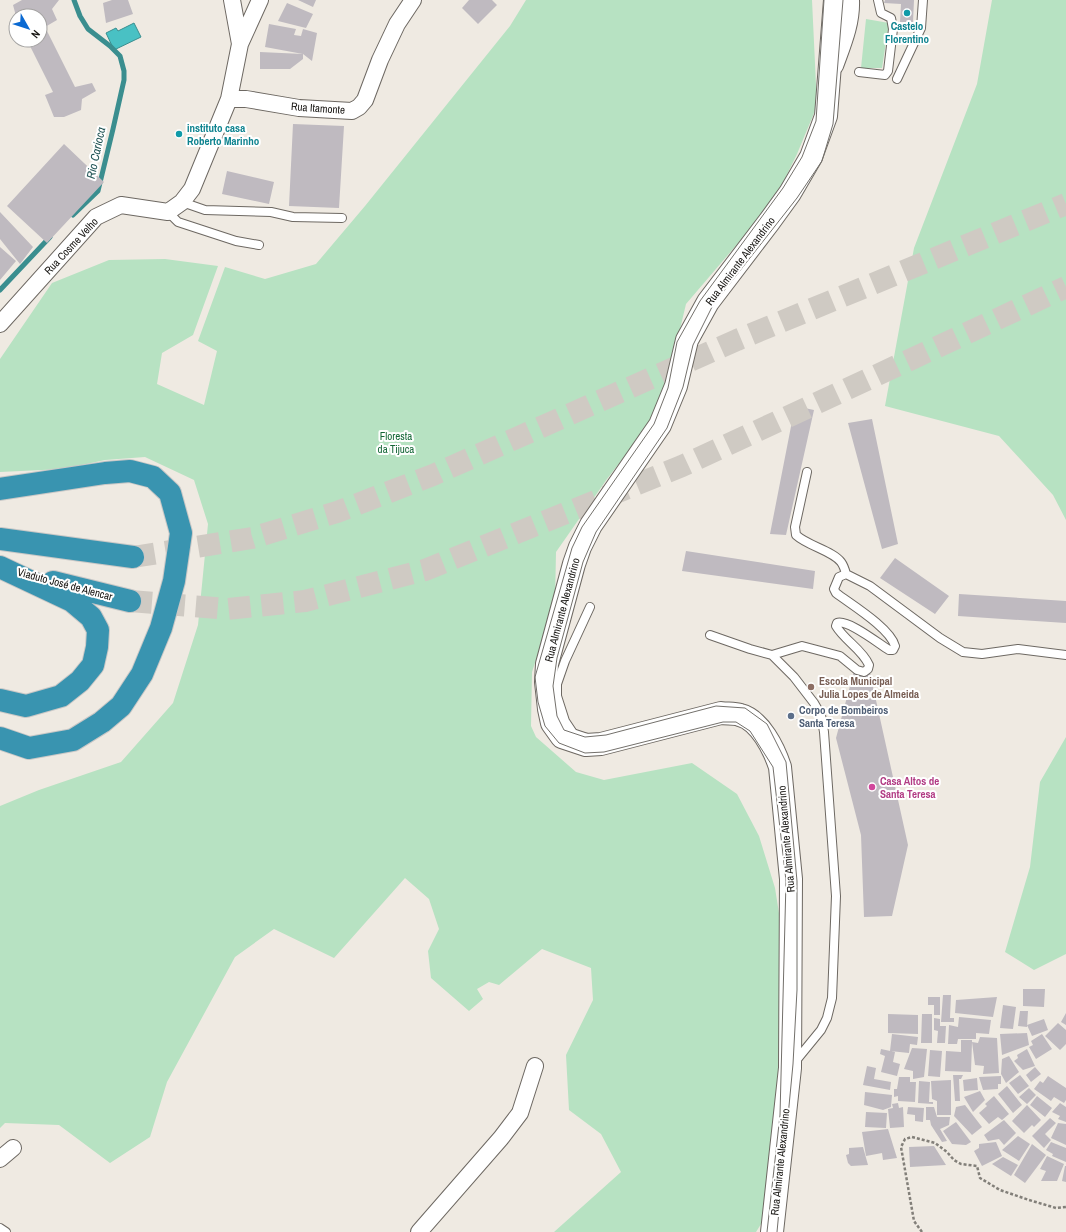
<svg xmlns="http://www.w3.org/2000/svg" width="1066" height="1232" font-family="'Archivo Narrow',sans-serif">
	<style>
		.green { fill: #b7e2c2 }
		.water { fill: #49c1c4; stroke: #3a8e8f }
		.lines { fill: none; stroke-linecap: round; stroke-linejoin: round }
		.stream { stroke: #3a8e8f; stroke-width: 5 }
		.building { fill: #bfbac0 }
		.highway-tunnel { stroke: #cfcac3; stroke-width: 22; stroke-dasharray: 22 11; stroke-linecap: butt }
		.lane-casing { stroke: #6d6862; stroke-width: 10 }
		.street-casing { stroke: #6d6862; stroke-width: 18 }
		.secondary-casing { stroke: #6d6862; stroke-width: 24 }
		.highway-casing { stroke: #c8c7c6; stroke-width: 24 }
		.path { stroke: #827f79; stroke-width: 2.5; stroke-dasharray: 3 2; stroke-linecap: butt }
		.lane { stroke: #fff; stroke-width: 8 }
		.street { stroke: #fff; stroke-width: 16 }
		.secondary { stroke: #fff; stroke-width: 22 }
		.highway { stroke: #3994b0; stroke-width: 22 }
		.tram { stroke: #73706b; stroke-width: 1 }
		.culture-dot { fill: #0f9aa8; stroke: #fff; stroke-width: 1.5 }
		.education-dot { fill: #8d6e63; stroke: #fff; stroke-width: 1.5 }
		.service-dot { fill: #5c6f8a; stroke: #fff; stroke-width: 1.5 }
		.hotel-dot { fill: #d1479c; stroke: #fff; stroke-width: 1.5 }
		.labels { text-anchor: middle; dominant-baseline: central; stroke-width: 4; stroke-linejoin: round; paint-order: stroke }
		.culture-label { font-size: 11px; font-weight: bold; fill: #0d838f; stroke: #fff }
		.street-label { font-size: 11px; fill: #181613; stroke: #fff }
		.park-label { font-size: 11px; fill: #146636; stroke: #fff }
		.education-label { font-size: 11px; font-weight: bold; fill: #785e54; stroke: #fff; text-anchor: start }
		.service-label { font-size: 11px; font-weight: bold; fill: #4e5e75; stroke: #fff; text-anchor: start }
		.hotel-label { font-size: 11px; font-weight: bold; fill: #b23c85; stroke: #fff; text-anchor: start }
		.water-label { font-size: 12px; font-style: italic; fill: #215455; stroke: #fff }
	</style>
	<rect width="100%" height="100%" fill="#efeae2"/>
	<!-- green -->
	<path class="green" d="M526 0H812L817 106 797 154 774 201 686 304 661 409 607 479 556 552 555 602 532 672 531 726 536 737 576 772 604 780 692 763 737 794 759 836 775 888 786 957V1106L766 1216 756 1232H554L621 1172 601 1134 569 1110 566 1055 593 1000 591 968 542 949 499 985 489 982 477 989 483 999 469 1011 431 978 428 951 439 929 429 899 405 878 334 958 274 929 235 957 167 1082 150 1137 110 1163 59 1125 5 1123 0 1128V806L39 790 121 762 173 703 198 625 208 524 194 480 145 457 105 460 63 469 0 472V359L52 283 109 260 165 259 218 266 193 335 162 353 157 384 204 405 217 351 198 341 225 267 265 279 316 264 365 206 510 26Z
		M992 0H1066V520L1053 495 999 436 885 406 914 248 977 84Z
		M866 19 889 23 882 68H861Z
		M1066 737V954L1034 970 1005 952 1030 867 1040 782Z"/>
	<!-- water -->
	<path class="water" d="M134 23 141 37 114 50 106 33 116 28 118 31Z"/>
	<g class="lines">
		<!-- stream -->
		<path class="stream" d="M73 215 98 191 113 129 124 80V71L120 56 110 46 88 29 80 16 74 0
			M0 290 50 237"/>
	</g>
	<!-- building -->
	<path class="building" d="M22 0H59L52 9 57 20 45 27 75 87 92 83 96 91 82 99 81 110 64 117H54L45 95 53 92 27 40H40V16H16L13 5Z
		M112 0H128L133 14 106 23 103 3Z
		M298 0H316L313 7Z
		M469 0H492L497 5 478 24 462 8Z
		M885 0H914L913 22H900L901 4 884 3Z
		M287 3 313 14 306 28 278 21Z
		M269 24 296 29 294 35 301 36 303 29 317 33 312 61 303 54 265 47Z
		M260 52 303 54V59L290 69H260Z
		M293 124 344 126 339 208 289 206Z
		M64 144 104 182 47 243 7 206Z
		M227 171 274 182 269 204 222 194Z
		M0 212 33 247 20 264 0 239Z
		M0 247 16 261 0 280Z
		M795 406 814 410 786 535 770 534Z
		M872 419 898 544 882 549 848 423Z
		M686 551 815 571 813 589 682 571Z
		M895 558 949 596 935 614 880 578Z
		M959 594 1066 601V623L958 616Z
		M854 671 870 673 908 845 892 916 864 917 861 835 836 738Z
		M1023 989H1045L1044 1007 1023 1006Z
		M943 995H951L950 1018H954V1022H941Z
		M928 997H940V1015H934V1005H928Z
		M997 997 993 1017 955 1013 956 1000Z
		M1003 1005 1016 1007 1013 1029 1000 1028Z
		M1020 1011H1028L1027 1027 1018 1026Z
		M1066 1013V1025L1061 1022Z
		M888 1014 918 1015V1034L888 1033Z
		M922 1014H932V1043H921Z
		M959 1017 991 1020 989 1034 976 1033V1039H958L957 1044H948L949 1025 958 1027Z
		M934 1018 940 1019V1026H946L945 1043H937L938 1031 934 1030Z
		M1044 1019 1048 1030 1032 1036 1027 1025Z
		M1058 1023 1066 1030V1044L1060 1050 1045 1036Z
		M1027 1033 1029 1045 1002 1055 1000 1034Z
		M892 1034 918 1037 917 1045 910 1044 909 1053 890 1051Z
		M1042 1034 1052 1049 1036 1059 1029 1047 1033 1045 1031 1041Z
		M980 1037 997 1038 999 1073 983 1074 984 1066 975 1065 972 1042 971 1072 945 1071 946 1051 961 1052V1040H972V1042L978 1043Z
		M912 1048 927 1049 924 1077 913 1079V1071L904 1069Z
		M881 1049 895 1052 893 1062 900 1064 897 1076 881 1072 885 1056 880 1054Z
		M1027 1049 1035 1066 1023 1070 1014 1061 1018 1058 1017 1055Z
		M930 1050 942 1051 940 1077 928 1076Z
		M1009 1056 1019 1072 1006 1083 1001 1074 1002 1059Z
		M867 1066 876 1068 874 1079 891 1082 890 1090 863 1085Z
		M1035 1067 1041 1074 1031 1082 1026 1075Z
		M953 1075H963L961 1079H959L960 1101H955Z
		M1020 1075 1029 1086 1018 1094 1009 1083Z
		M1001 1076V1084H998V1089L983 1090 979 1077Z
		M1048 1076 1066 1088V1100L1064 1103 1054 1097 1051 1101 1034 1089 1040 1081 1043 1083Z
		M899 1077H910V1082H916L915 1102 898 1101V1096L894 1097V1089H897Z
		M977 1078 978 1090 964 1091 963 1080Z
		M951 1080V1115H937V1101L932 1099 931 1081Z
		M919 1081 930 1082 929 1102H933V1104L918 1103Z
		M1007 1086 1022 1105 1013 1113 998 1094Z
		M1029 1088 1036 1095 1027 1104 1019 1097Z
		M980 1091 985 1100 973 1112 964 1097Z
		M865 1092 892 1095 891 1107 883 1110 864 1105Z
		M994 1096 1009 1114 1002 1120 998 1117 989 1124 979 1113 987 1106 985 1104Z
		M1037 1096 1052 1108 1045 1117 1030 1105Z
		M898 1103 899 1108 903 1107 904 1127 890 1128 888 1109 893 1108 892 1104Z
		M1060 1103 1066 1107V1122L1058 1119 1060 1116 1052 1112Z
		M965 1105 982 1127 972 1135 954 1116 956 1107Z
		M1027 1105 1041 1120 1034 1127 1032 1125 1024 1133 1012 1121Z
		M908 1107 924 1108 923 1122 915 1121V1115L907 1114Z
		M926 1107H934L937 1117H950L949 1125 940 1129 947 1141 942 1142 931 1125 930 1120H926Z
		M866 1112 887 1113 886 1128 865 1127Z
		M1050 1118 1056 1123 1045 1134 1051 1140 1044 1148 1032 1136Z
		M1004 1120 1016 1133 1004 1145 999 1139 988 1141 984 1135Z
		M956 1122 971 1142 966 1145 952 1144 943 1131Z
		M1058 1123 1066 1124V1145L1051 1138Z
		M888 1129 897 1158 883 1160 882 1153 866 1156 862 1132Z
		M1018 1136 1030 1144 1019 1161 1002 1150Z
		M996 1142 1002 1156 982 1166 974 1151 979 1148V1144Z
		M1051 1142 1066 1148V1162L1052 1156 1053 1154 1046 1150Z
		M1032 1144 1046 1155 1025 1183 1014 1175Z
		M934 1146 946 1165 910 1167 909 1147Z
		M863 1147 868 1165 851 1166 848 1163 846 1155 849 1154V1148Z
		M1047 1156 1064 1164 1057 1181H1041L1046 1171 1040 1169Z
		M1003 1157 1018 1165 1011 1176 992 1164Z
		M1065 1166H1066V1182L1062 1181Z"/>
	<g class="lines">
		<!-- highway-tunnel -->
		<path class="highway-tunnel" d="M133 557 252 538 337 512 433 475 737 340 1066 204
			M130 601 228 609 305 601 425 570 682 466 1066 287"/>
		<defs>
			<path id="lane" d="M859 72 885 75 888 71 893 29 891 18 881 13 878 0
				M897 79 921 28 923 0
				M182 202 205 210 271 212 293 217 342 218
				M168 212 178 222 236 241 259 245
				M807 472 795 527 796 535C808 546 833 551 841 562 844 566 845 570 846 574
				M710 635 750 649 772 655 794 677 814 703 821 715 824 732 836 896 832 998 827 1018 821 1030 794 1063
				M772 655 802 646 840 656 857 670 864 672 868 669 869 665C862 649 845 641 836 626L837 623C848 619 879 644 889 650H893L895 646C890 628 852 605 836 593L834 589 839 577 846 574 870 586 940 638 963 652 982 654 1018 649 1066 655
				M575 736 565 721 557 696V684L565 661 590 607
				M0 1228 6 1232"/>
			<path id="street" d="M240 44 260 0
				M835 66C843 44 852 23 851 0
				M229 99H246L299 108 352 111 359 107 365 100 380 60 397 24 413 0
				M0 324 96 217 121 205 168 212 182 202 192 189 229 99 240 44 232 0
				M0 1159 13 1148
				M419 1232 501 1138 520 1113 535 1066"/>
			<path id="secondary" d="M772 1232 790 1068 791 879 780 767C774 749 760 720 740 715 734 713 727 714 721 713L601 744 586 745 562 737 552 723 549 709 546 682 547 664 574 564 580 547 591 525 660 425 676 386 687 340 708 302 769 222 790 193 811 157 826 116 835 0"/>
			<path id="highway" d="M0 489 105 473 130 471 153 477 170 493 181 533 174 581 161 628 142 674 121 706 102 722 73 740 29 748 0 738
				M0 539 133 557
				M0 567 72 601 91 617 98 630 97 647 93 665 80 681 61 696 26 706 0 700
				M53 582 130 601"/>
		</defs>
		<!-- lane casing -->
		<use href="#lane" class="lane-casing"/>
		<!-- street casing -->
		<use href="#street" class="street-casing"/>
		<!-- secondary casing -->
		<use href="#secondary" class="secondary-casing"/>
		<!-- highway casing -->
		<use href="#highway" class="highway-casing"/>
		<!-- path -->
		<path class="path" d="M922 1232 914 1221 901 1147 905 1139 912 1137 935 1143 947 1152 954 1160 961 1164 977 1166 980 1178 1000 1190 1029 1200 1056 1208 1066 1207"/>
		<!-- lane -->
		<use href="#lane" class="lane"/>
		<!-- street -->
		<use href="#street" class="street"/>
		<!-- secondary -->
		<use href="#secondary" class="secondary"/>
		<!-- highway -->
		<use href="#highway" class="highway"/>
		<!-- tram -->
		<path class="tram" d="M767 1232 780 1115 786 881 773 767 750 731 736 722H723L604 752 585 753 559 743 545 726 538 702 535 677 572 548 582 527 654 424 668 388 677 342 700 301 783 188 802 157 816 121 824 0
			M777 1232 793 1064 797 990V881L786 762 767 724 745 708 716 706 606 735 585 737 564 730 557 716 553 686 557 658 583 562 596 532 667 428 683 387 693 345 713 305 797 198 822 161 833 124 843 0"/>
	</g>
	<!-- markers -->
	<g class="culture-dot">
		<circle cx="907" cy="13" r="4"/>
		<circle cx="179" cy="134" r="4"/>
	</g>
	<circle class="education-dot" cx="811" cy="687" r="4"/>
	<circle class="service-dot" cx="791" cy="716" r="4"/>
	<circle class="hotel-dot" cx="872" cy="787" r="4"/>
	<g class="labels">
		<!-- culture labels -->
		<g class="culture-label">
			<text x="907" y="26">Castelo<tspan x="907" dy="13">Florentino</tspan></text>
			<text x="187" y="128" text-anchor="start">instituto casa<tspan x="187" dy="13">Roberto Marinho</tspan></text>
		</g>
		<!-- street labels -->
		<g class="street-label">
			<text transform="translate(318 108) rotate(4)">Rua Itamonte</text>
			<text transform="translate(71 246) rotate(-47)">Rua Cosme Velho</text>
			<text transform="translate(740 261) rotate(-53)">Rua Almirante Alexandrino</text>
			<text transform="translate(65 584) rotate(15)">Viaduto José de Alencar</text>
			<text transform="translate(562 610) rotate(-75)">Rua Almirante Alexandrino</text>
			<text transform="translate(786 839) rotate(-95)">Rua Almirante Alexandrino</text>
			<text transform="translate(780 1162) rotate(-84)">Rua Almirante Alexandrino</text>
		</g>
		<!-- park labels -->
		<g class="park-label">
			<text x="396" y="436">Floresta<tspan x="396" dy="13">da Tijuca</tspan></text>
		</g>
		<!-- education labels -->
		<g class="education-label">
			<text x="819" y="681">Escola Municipal<tspan x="819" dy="13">Julia Lopes de Almeida</tspan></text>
		</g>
		<!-- service labels -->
		<g class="service-label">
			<text x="799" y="710">Corpo de Bombeiros<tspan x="799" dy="13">Santa Teresa</tspan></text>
		</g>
		<!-- hotel labels -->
		<g class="hotel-label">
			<text x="880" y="781">Casa Altos de<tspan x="880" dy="13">Santa Teresa</tspan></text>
		</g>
		<!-- water labels -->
		<g class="water-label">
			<text transform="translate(96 153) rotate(-78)">Rio Carioca</text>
		</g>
	</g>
	<!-- north arrow -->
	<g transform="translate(28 28) rotate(129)"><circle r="19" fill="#ffffff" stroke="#a3a2a1"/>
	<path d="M0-3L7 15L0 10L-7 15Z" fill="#0a69d2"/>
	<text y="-6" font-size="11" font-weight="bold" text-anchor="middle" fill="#181613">N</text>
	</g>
</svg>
